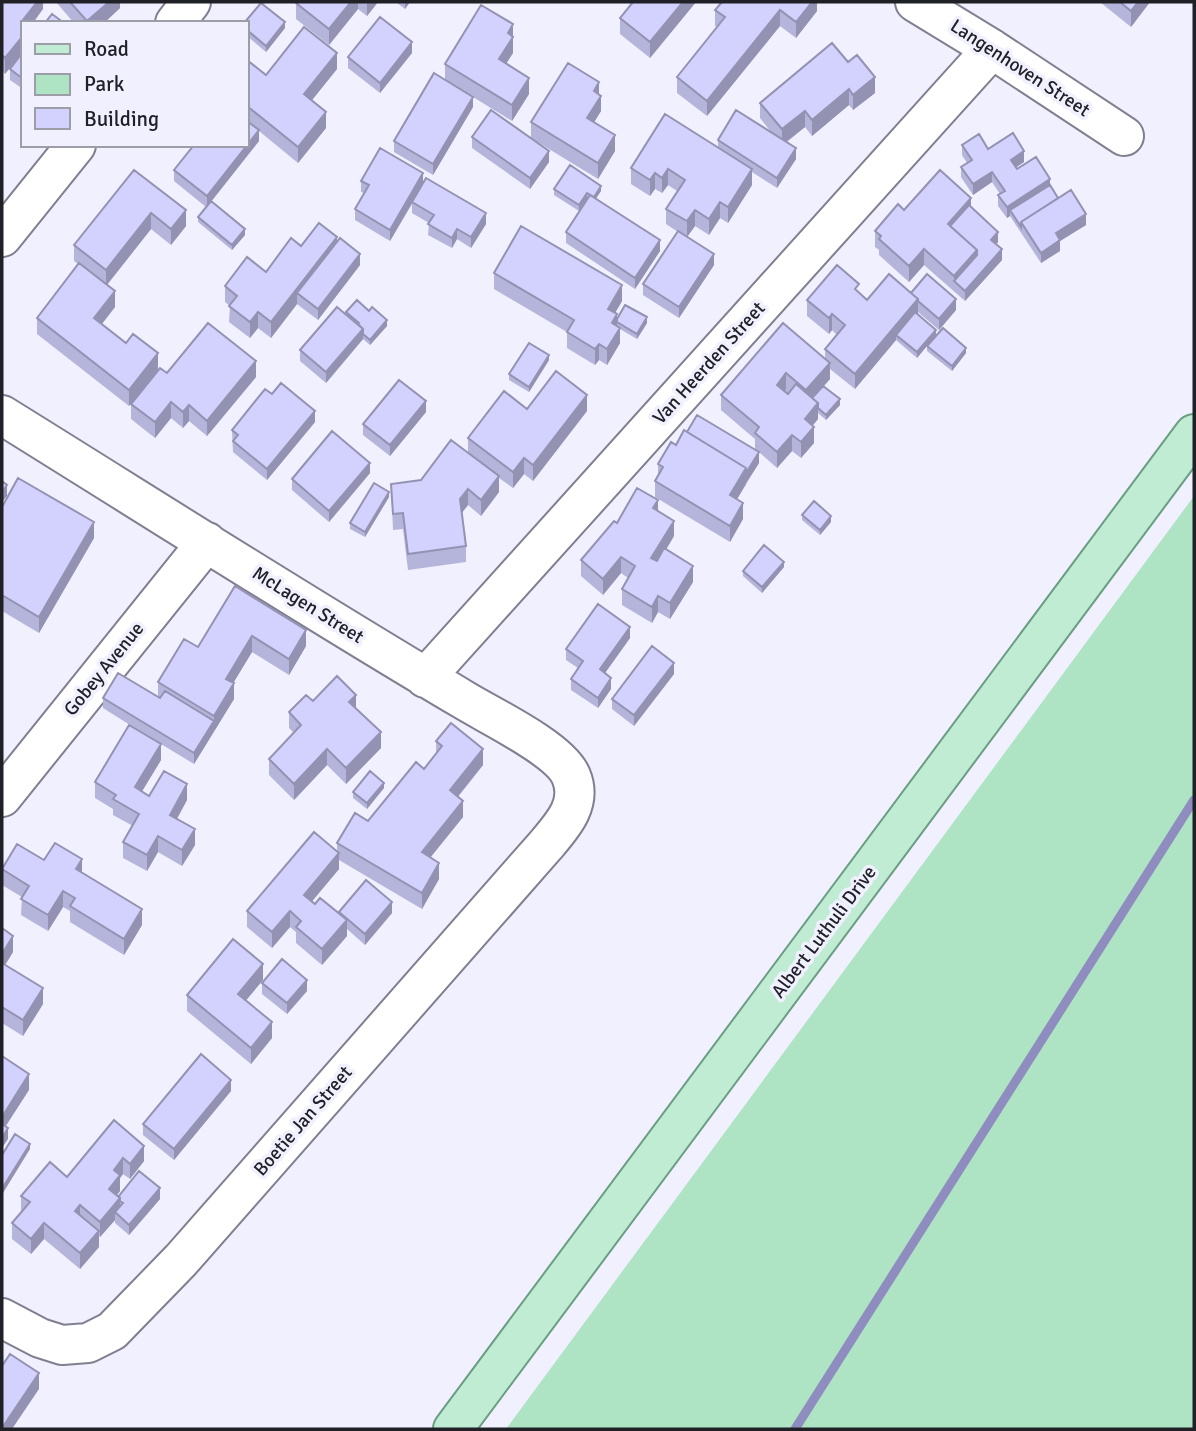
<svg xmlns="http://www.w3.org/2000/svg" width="1196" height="1431" font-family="Signika,sans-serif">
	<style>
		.green { fill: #aee4c3 }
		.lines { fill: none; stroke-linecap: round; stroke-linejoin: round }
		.stream { stroke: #8f8cc0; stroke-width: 9 }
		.minor-casing { stroke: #807f90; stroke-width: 42 }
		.major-casing { stroke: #6b9d83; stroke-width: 42 }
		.minor { stroke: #fff; stroke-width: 38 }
		.major { stroke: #bfecd2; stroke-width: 38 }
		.wall { fill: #b5b4da }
		.shaded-wall { fill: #9492b2 }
		.building { fill: #d3d1fe; stroke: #9492b2; stroke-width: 2 }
		.labels { text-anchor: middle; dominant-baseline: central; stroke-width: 7; stroke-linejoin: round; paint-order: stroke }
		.street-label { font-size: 19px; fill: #202027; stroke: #f0f0fe }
	</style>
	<rect width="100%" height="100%" fill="#f0f0fe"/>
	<!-- green -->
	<path class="green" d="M1194 496V1429H506Z"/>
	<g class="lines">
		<!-- stream -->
		<path class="stream" d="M795 1429 1194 800"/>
		<defs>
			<path id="minor" d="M915 2 992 49 1124 136
				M175 23 191 2
				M2 237 76 145
				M2 415C155 510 308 608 464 700 490 716 560 749 571 776 583 804 562 826 545 846L181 1260 112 1331 88 1343 62 1345 40 1338 2 1318
				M425 678 992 49
				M2 797 207 542"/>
			<path id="major" d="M453 1429 1194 434"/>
		</defs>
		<!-- minor casing -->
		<use href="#minor" class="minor-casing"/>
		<!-- major casing -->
		<use href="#major" class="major-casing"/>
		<!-- minor -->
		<use href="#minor" class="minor"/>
		<!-- major -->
		<use href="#major" class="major"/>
	</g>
	<!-- wall -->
	<path class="wall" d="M2 2H43V9L23 23 5 74 2 71Z
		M56 2H120V8L104 23H74Z
		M296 2H378L367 16 358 9 329 45 296 19Z
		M396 2H410L405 9Z
		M631 2H696L650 58 620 34V18L632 3Z
		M817 2V11L796 38 780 26 707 116 677 93V77L717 27 715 26V10Z
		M1100 2H1150L1131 27Z
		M1193 2H1194V18L1193 17Z
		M247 23 285 28 266 52 247 36Z
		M513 24V53L506 63 529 94 512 121 473 97V107L433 175 394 152V141L445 80V64Z
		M23 52V89L10 80V69Z
		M412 53 380 93 348 68V57Z
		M247 60 266 75 337 69 312 100 326 128 298 163 259 131V141L211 201 245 235 232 250 198 222V217L206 207 174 181V170L247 145Z
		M848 62 875 93 853 110 849 105 812 136 805 127 787 142 796 159 777 188 752 172V185L728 223 720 218 709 235 695 226 687 237 714 265 679 318 643 295V284L678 232 666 224V209L677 191 668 185 662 193 655 189 650 196 631 184V168L718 147V140L771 132 760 118V103Z
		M599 95 601 111 594 122 615 151 598 179 531 138V122Z
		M472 137 549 162 530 189 472 148Z
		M962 145 988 149 1024 162 1016 167 1017 169 1050 186 1058 198 1086 225 1060 241V251L1041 263 1010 216 1007 218 998 206V195L1000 194 992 182 973 195 961 177V167L967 163 962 155Z
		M134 170 186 226 171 245 151 229 107 285 115 307 102 324 158 369 167 373 256 377 207 436 189 421 183 428 171 418 155 438 131 419V404L129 406 37 334V318L78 264 74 261V245Z
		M361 181 423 183 486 224 471 248 457 239 452 248 428 235 429 223 412 213V204L390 241 355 220V209L364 193 361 192Z
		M554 189 601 191 596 198 660 251 635 289 566 243V232L588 199 587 198 579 211 554 195Z
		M971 207 998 242 996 245 1002 260 965 301 924 265 909 282 879 255V250L875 247V231L904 210Z
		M337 242 360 265 318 320 297 304 271 338 258 328 250 338 229 322 230 306 225 302V286L266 272 301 246Z
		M494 273 622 301 615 313 617 319 647 323 637 339 620 329V343L607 365 599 360 595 365 567 348V332L494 289Z
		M859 293 867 300 911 293 956 310 939 330 918 312V315L936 335 917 358 896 340 855 389 830 369V379L824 386 840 405 826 420 818 413V419L812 426 814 443 801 458 792 451 777 468 759 452V463L737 499 743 519 730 542 655 497V481L658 475V464L687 432 755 449V439L721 410V395L825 359V349L837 335 832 330 829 334 807 316V300Z
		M369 311 387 326 370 345 363 339 326 383 300 361V350L346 314V312Z
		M927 346 966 353 952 371 927 351Z
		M549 360 529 392 509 380V374Z
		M272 394 315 422 267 480 233 452 232 430Z
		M527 409 587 411 533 481 524 474 513 488 499 478V492L481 516 468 505 462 513 466 546V562L408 570 403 529 393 530 391 484 421 480 468 453V438Z
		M426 412 390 456 363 435V424Z
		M370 473 329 522 292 490V479Z
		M389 497 365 537 350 529V523Z
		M2 507 94 538 39 633 2 611Z
		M658 511 674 536 666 550 693 582 670 619 658 612 652 623 622 605V589L628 578 621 573 603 595 581 576V560L617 523Z
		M802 515 831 522 820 535 802 520Z
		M784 567 762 593 743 576V571Z
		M235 586 306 646 289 675 252 652 233 683 234 699 194 764 161 744V760L142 791 149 796 187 800 177 819 195 845 182 866 158 852 147 871 123 858V842L133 826 113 815V809L95 798V782L157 742 103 708V698L158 697V682L198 647Z
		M630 638 605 673 611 689 598 708 571 690V679L578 668 566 660V649Z
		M674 674 634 726 612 709V699Z
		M313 701 356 708 381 748 346 784 327 765 294 800 269 775V759L294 733 289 728V712Z
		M436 741 483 765 458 797 463 817 430 857 439 879 422 909 339 860V869L312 901 315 904 339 914V912L392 913 365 945 347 929V936L322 965 296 943V932L290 927 272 948 247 927V911L337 852V843L368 821 424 769 436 754Z
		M384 788 367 809 353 798V792Z
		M44 860 82 873 142 925 124 955 70 922V911L63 907 48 931 21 915 22 897 2 885V869Z
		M2 928 13 952 5 965 43 1004 23 1036 2 1023Z
		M263 980 246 1000 272 1038 251 1064 187 1011V995Z
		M262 983 307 991 287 1014 262 994Z
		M231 1091 174 1160 143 1135V1124Z
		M144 1146V1161L130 1179 123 1174 120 1178V1191L117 1195 119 1196 160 1199 129 1235 115 1223V1220L100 1237 99 1236V1247L80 1269 44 1239 31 1254 12 1239V1223L21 1212V1196Z"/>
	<!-- shaded-wall -->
	<path class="shaded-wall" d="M37 2H43V9L33 23H23V20Z
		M109 2H120V8L104 23H87V21Z
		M351 2H358V9L329 45V29Z
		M367 2H378L367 16Z
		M405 2H410L405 9Z
		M683 2H696L650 58V42Z
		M812 2H817V11L796 38V22Z
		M1138 2H1150L1131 27V11Z
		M780 10V26L707 116V101Z
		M285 22V28L266 52V46Z
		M513 24V53L499 75V59L508 33Z
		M23 36V52L5 74V58Z
		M412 42V53L380 93V83Z
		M337 53V69L304 110V94Z
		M875 77V93L853 110V95Z
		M529 78V94L512 121V105Z
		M599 82V98L594 91Z
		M849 89V105L812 136V120Z
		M601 96V111L587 134V118Z
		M473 97V107L433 175V164Z
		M805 111V127L782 145V129Z
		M326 112V128L298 163V147Z
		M259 130V141L207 207V196Z
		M615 135V151L598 179V163Z
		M796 148V159L777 188V178Z
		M549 151V162L530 189V178Z
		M1024 151V162L1011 171V160Z
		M668 169V185L662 193V178Z
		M752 169V185L728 223V207Z
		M992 172V182L973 195V184Z
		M423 173V184L390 241V230Z
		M655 173V189L650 196V180Z
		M1050 179V190L1010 210V216L1007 218V207Z
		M601 186V191L593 203V197Z
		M587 193V198L579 211V205Z
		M971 198V213L948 229V224Z
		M720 202V218L709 235V219Z
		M186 210V226L171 245V229Z
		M695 210V226L687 237V221Z
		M151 213V229L106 286V270Z
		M486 213V224L471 248V237Z
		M1086 214V225L1060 241V251L1041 263V253L1056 233Z
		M245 229V235L232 250V245Z
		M457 229V239L452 248V238Z
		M998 232V242L991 251V240Z
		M337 237V253L297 293V304L271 338V322Z
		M660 240V251L635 289V278Z
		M924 249V265L909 282V266Z
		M1002 249V260L965 301V291Z
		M977 250V266L954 281V292V276Z
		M360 254V265L318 320V309Z
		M714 254V265L679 318V307Z
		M622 285V301L608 325V309Z
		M115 291V307L94 334V318Z
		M918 299V314L896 335V340L855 389V374Z
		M956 299V310L939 330V319Z
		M258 312V328L250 338V322Z
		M617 314V330L612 323Z
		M832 314V330L829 334V318Z
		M647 317V323L637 339V334Z
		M387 320V326L370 345V340Z
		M620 328V343L607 365V349Z
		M363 329V339L326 383V372Z
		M936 330V335L917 358V352Z
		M599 344V360L595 365V349Z
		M966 348V353L952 371V366Z
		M158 353V369L129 406V390Z
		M549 355V360L529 392V387Z
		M256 361V377L207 436V421Z
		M830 363V379L806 406V390Z
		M786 373V389L777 400V385Z
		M587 395V411L533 481V465Z
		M840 399V405L826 420V415Z
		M426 401V412L390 456V445Z
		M171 402V418L155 438V422Z
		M818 403V419L805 435V419Z
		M189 405V421L183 428V412Z
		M315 411V422L267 480V469Z
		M814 427V443L801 458V442Z
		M792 435V451L777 468V452Z
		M759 452V463L746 483V473Z
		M524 458V474L513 488V472Z
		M370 463V473L329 522V511Z
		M746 468V484L730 511V495Z
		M499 476V492L481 516V500Z
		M7 485V496L2 502V492Z
		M468 489V505L460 515V499Z
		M389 492V497L365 537V532Z
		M658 500V516L653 508Z
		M743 503V519L730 542V526Z
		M831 516V522L820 535V530Z
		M674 521V536L651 574V558Z
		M94 522V538L39 633V617Z
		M621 557V573L603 595V579Z
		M784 562V567L762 593V587Z
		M693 566V582L670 619V603Z
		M658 596V612L652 623V607Z
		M630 627V638L600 680V669Z
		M306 630V646L289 675V659Z
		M252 636V652L226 695V679Z
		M674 663V674L634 726V715Z
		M611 678V689L598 708V698Z
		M234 683V699L194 764V753L214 721V716Z
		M356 695V711L349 702Z
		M381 732V748L346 784V768Z
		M161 744V760L135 803V787Z
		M327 749V765L294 800V784Z
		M483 749V765L450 806V790Z
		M384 783V788L367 809V803Z
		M187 784V800L170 831V815Z
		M463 801V817L422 868V852Z
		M195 829V845L182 866V850Z
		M158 836V852L147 871V855Z
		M339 853V869L304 911V895Z
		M82 859V875L76 869Z
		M439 863V879L422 909V893Z
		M63 891V907L48 931V915Z
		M392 902V913L365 945V934Z
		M142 909V925L124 955V939Z
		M290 911V927L272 948V932Z
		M347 920V936L322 965V949Z
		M13 936V952L2 970V954Z
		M263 964V980L238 1010V994Z
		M307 980V991L287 1014V1003Z
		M43 988V1004L23 1036V1020Z
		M272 1022V1038L251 1064V1048Z
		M29 1074V1090L2 1132V1117Z
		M231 1080V1091L174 1160V1149Z
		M8 1128V1139L2 1148V1138Z
		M30 1144V1149L3 1193V1187Z
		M144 1146V1161L130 1179V1164Z
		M123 1158V1174L120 1178V1191L109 1204V1189L114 1170Z
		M160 1188V1199L129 1235V1225Z
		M120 1198V1213L115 1212V1220L100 1237V1222Z
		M80 1205V1221L75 1211Z
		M44 1223V1239L31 1254V1239Z
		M99 1231V1247L80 1269V1253Z
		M39 1373V1389L12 1429H2Z"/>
	<!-- building -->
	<path class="building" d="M2 2H37L23 20 26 23H23V36L5 58 2 55Z
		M70 2H109L87 21Z
		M296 2H351L329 29 296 3Z
		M633 2H683L650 42 620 18Z
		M722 2H812L796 22 780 10 707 101 677 77 725 17 715 10Z
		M1120 2H1138L1131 11Z
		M261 3 285 22 266 46 247 30V23H244Z
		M481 5 513 24 508 33 513 37 499 59 529 78 512 105 445 64Z
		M52 14 64 23H45Z
		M380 17 412 42 380 83 348 57Z
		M304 27 337 53 304 94 326 112 298 147 247 106V60L266 75Z
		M832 43 848 62 857 55 875 77 853 95 849 89 812 120 805 111 782 129 760 103Z
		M23 52V79L10 69Z
		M568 63 599 82 594 91 601 96 587 118 615 135 598 163 531 122Z
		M434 73 473 97 433 164 394 141Z
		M491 110 549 151 530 178 472 137Z
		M736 110 796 148 777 178 718 140Z
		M665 114 752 169 728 207 720 202 709 219 695 210 687 221 666 209 685 180 668 169 662 178 655 173 650 180 631 168Z
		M247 121 259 130 207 196 174 170 194 145H247Z
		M1013 133 1024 151 1011 160 1017 169 1036 157 1050 179 1007 207 998 195 1005 191 992 172 973 184 961 167 972 160 962 145 979 134 988 149Z
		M380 148 423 173 390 230 355 209 369 185 361 181Z
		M570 165 601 186 594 197 587 193 579 205 554 189Z
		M134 170 186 210 171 229 151 213 106 270 74 245Z
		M940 170 971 198 948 224 977 250 954 276 924 249 909 266 879 239 881 236 875 231 898 204 904 210Z
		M426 178 486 213 471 237 457 229 452 238 428 224 434 215 412 202Z
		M1050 185 1058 198 1021 222V227L1010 210Z
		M1071 190 1086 214 1056 233 1060 240 1041 253 1021 222Z
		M590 195 660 240 635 278 566 232Z
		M211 201 245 229 232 245 198 217Z
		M969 205 998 232 991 240 1002 249 965 291 954 281 977 255V250L950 226Z
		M319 223 337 237 271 322 258 312 250 322 229 306 237 296 225 286 247 257 266 272 291 238 301 246Z
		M521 226 622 285 608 309 617 314 612 323 620 328 607 349 599 344 595 349 567 332 574 320 494 273Z
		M678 231 714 254 679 307 643 284Z
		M340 238 360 254 318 309 297 293Z
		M79 263 115 291 94 318 126 343 133 334 158 353 129 390 37 318Z
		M837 265 859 284 855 289 867 300 889 274 918 299 855 374 825 349 845 325 832 314 829 318 807 300Z
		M927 274 956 299 939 319 918 301V299L911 293Z
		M357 300 369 311 372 307 387 320 370 340 363 334V329L358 324 359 323 346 312Z
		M625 305 647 317 637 334 617 322V319Z
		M337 307 363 329 326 372 300 350Z
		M915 312 936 330 917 352 896 335Z
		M208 323 256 361 207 421 189 405 183 412 171 402 155 422 131 404 160 368 167 373Z
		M783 323 830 363 806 390 786 373 777 385 788 394 796 384 818 403 805 419 814 427 801 442 792 435 777 452 755 433 759 427 721 395Z
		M943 328 966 348 952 366 927 346Z
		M529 343 549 355 529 387 509 374Z
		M556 371 587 395 533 465 524 458 513 472 468 438 504 391 527 409Z
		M399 380 426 401 390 445 363 424Z
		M281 383 315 411 267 469 233 441 238 435 232 430 265 389 272 394Z
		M823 386 840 399 826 415 818 408V403L812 398Z
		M697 415 759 452 746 473V468L687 432Z
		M684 430 746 468 730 495 743 503 730 526 655 481 663 467 658 464 671 442 676 445Z
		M332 431 370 463 329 511 292 479Z
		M451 440 499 476 481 500 468 489 460 499 466 546 408 554 403 513 393 514 391 484 421 480Z
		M18 478 94 522 39 617 2 595V507Z
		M2 481 7 485 2 492Z
		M374 483 389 492 365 532 350 523Z
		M637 488 658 500 653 508 674 521 651 558 657 561 664 548 693 566 670 603 658 596 652 607 622 589 635 566 621 557 603 579 581 560 614 521 617 523Z
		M814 501 831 516 820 530 802 515Z
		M764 545 784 562 762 587 743 571Z
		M235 586 306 630 289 659 252 636 226 679 234 683 214 716 158 682 184 639 198 647Z
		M598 604 630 627 600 669 611 678 598 698 571 679 583 661 566 649Z
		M652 646 674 663 634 715 612 699Z
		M118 673 160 698 165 691 214 721 194 753 103 698Z
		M337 676 356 695 349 702 381 732 346 768 327 749 294 784 269 759 301 725 289 712 306 695 313 701Z
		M451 723 483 749 450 790 463 801 422 852 439 863 422 893 337 843 355 813 368 821 416 762 424 769 442 746 436 741Z
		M129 725 161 744 135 787 149 796 164 771 187 784 170 815 195 829 182 850 158 836 147 855 123 842 139 814 113 799 116 795 95 782Z
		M370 771 384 783 367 803 353 792Z
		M314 832 339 853 304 895 315 904 320 898 347 920 322 949 296 927 301 921 290 911 272 932 247 911Z
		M55 843 82 859 76 869 142 909 124 939 70 906 75 898 63 891 48 915 21 899 29 886 2 869 17 844 44 860Z
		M366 880 392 902 365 934 339 912Z
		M2 928 13 936 2 954Z
		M233 939 263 964 238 994 272 1022 251 1048 187 995Z
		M282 959 307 980 287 1003 262 983Z
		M2 963 43 988 23 1020 2 1007Z
		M201 1054 231 1080 174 1149 143 1124Z
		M2 1056 29 1074 2 1117Z
		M114 1120 144 1146 130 1164 123 1158 114 1170 120 1175 109 1189 120 1198 100 1222 80 1205 75 1211 99 1231 80 1253 44 1223 31 1239 12 1223 30 1202 21 1196 50 1162 67 1177Z
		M2 1124 8 1128 2 1138Z
		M15 1134 30 1144 3 1187 2 1186V1155Z
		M139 1171 160 1188 129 1225 115 1212 123 1203 120 1201V1198L119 1196Z
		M10 1354 39 1373 2 1428V1366Z"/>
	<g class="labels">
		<!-- street labels -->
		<g class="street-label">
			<text transform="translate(1020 68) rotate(33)">Langenhoven Street</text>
			<text transform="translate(709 363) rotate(-48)">Van Heerden Street</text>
			<text transform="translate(308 605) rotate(32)">McLagen Street</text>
			<text transform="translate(104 669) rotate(-51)">Gobey Avenue</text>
			<text transform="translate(824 932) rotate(-53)">Albert Luthuli Drive</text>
			<text transform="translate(303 1121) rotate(-49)">Boetie Jan Street</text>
		</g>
	</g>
	<!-- border -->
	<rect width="1196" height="1431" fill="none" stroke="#202027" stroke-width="7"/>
	<!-- legend -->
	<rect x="21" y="21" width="228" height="126" fill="#f0f0fe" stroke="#9d9da8" stroke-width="2"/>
	<rect x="35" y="44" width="35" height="10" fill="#bfecd2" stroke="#9d9da8" stroke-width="2"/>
	<text x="84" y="56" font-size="21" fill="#202027">Road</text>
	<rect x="35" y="74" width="35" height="21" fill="#aee4c3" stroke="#9d9da8" stroke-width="2"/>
	<text x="84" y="91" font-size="21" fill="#202027">Park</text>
	<rect x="35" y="108" width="35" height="21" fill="#d3d1fe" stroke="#9d9da8" stroke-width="2"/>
	<text x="84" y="126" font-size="21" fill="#202027">Building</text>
</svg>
